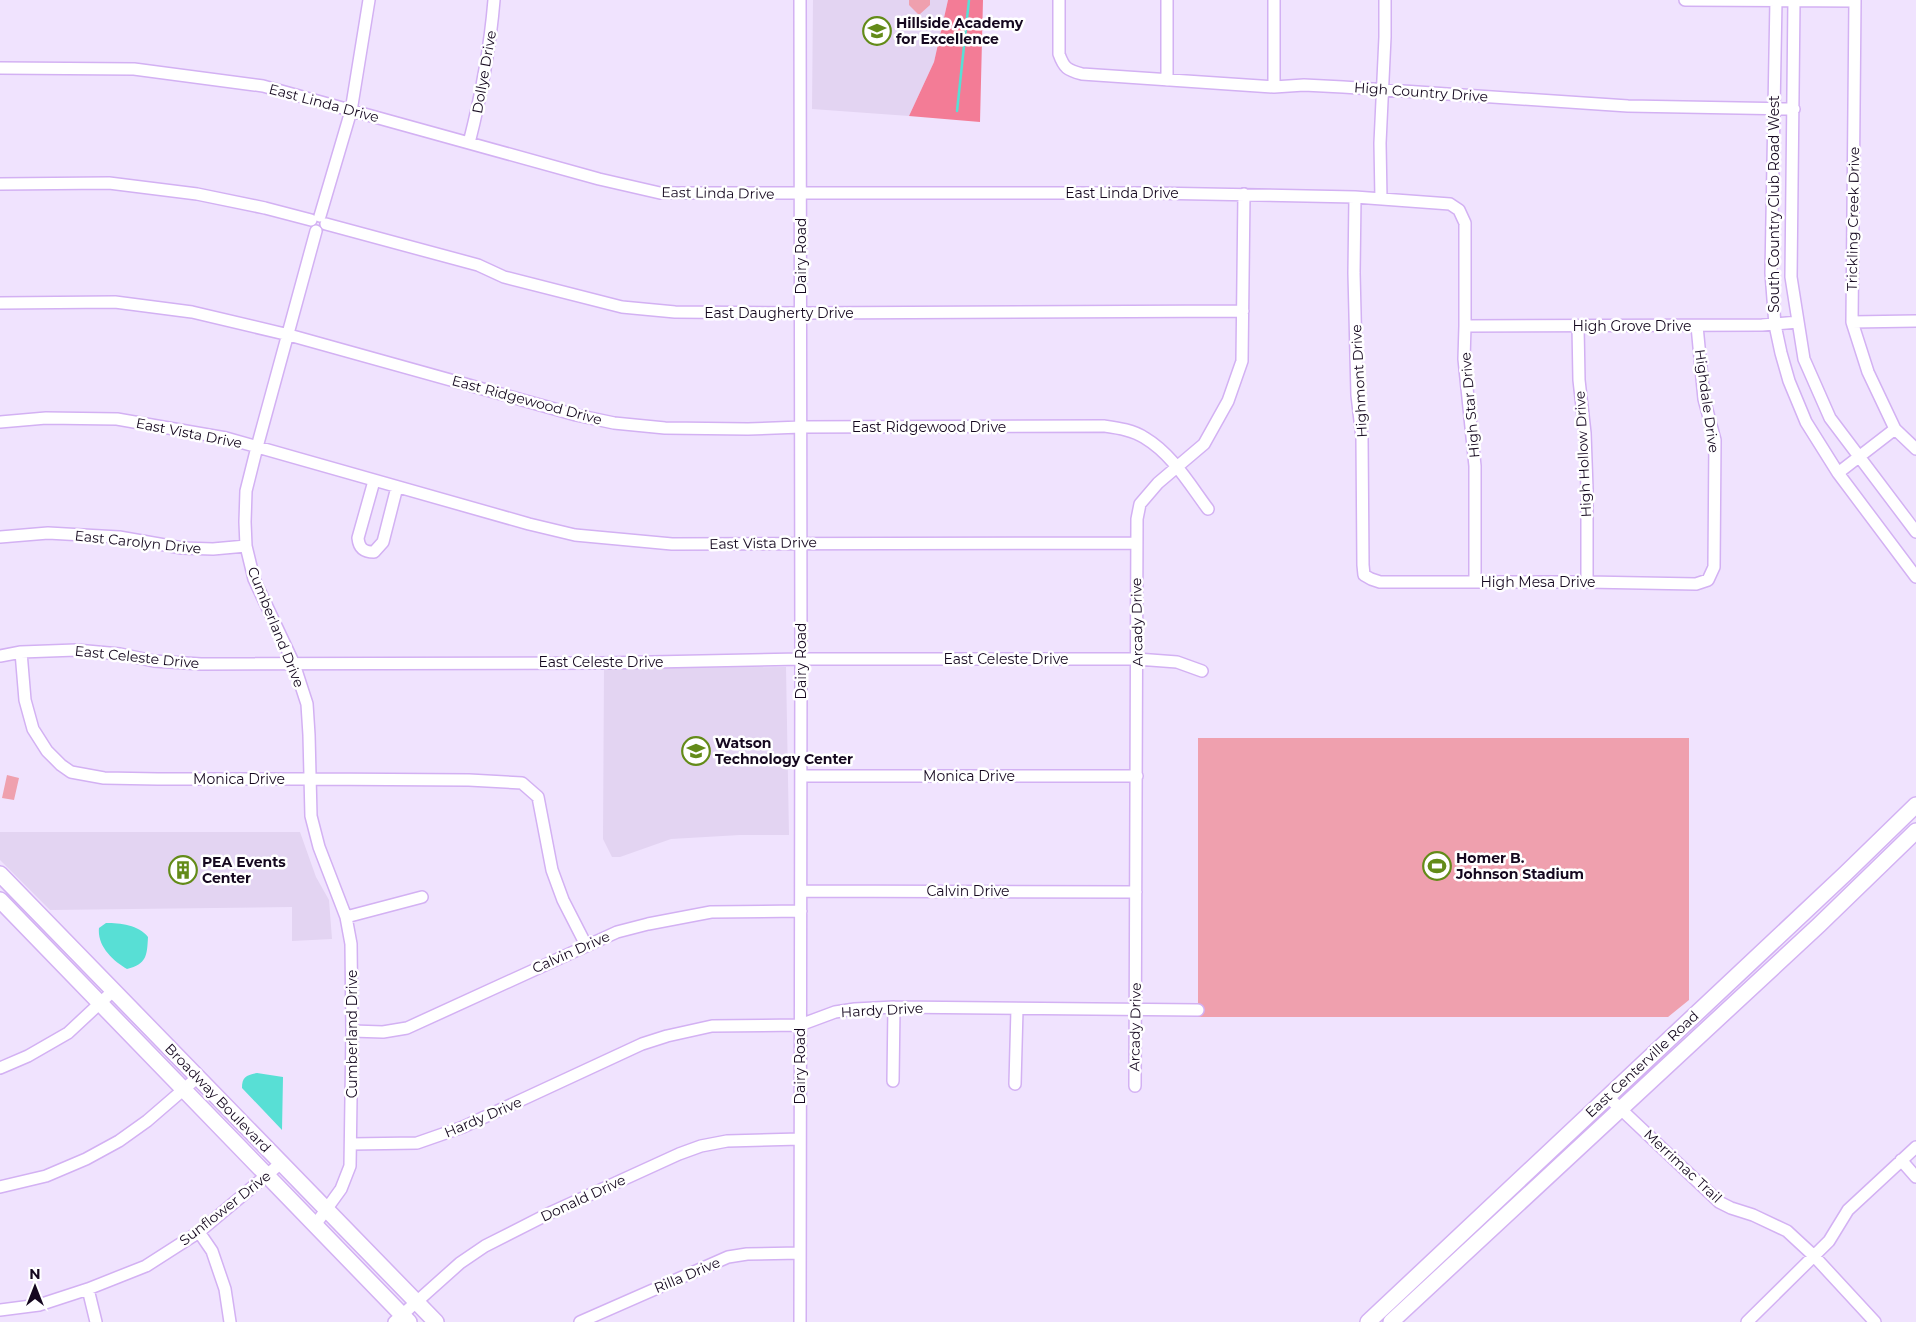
<svg xmlns="http://www.w3.org/2000/svg" width="1916" height="1322" font-family="Montserrat,sans-serif">
	<style>
		.built { fill: #e3d4f2 }
		.green { fill: #efa0ae }
		.forest { fill: #f37c96 }
		.water { fill: #58dfd5 }
		.lines { fill: none; stroke-linecap: round; stroke-linejoin: round }
		.stream { stroke: #58dfd5; stroke-width: 2.5 }
		.minor-casing { stroke: #d3b1f3; stroke-width: 14 }
		.major-casing { stroke: #d3b1f3; stroke-width: 18 }
		.minor { stroke: #fff; stroke-width: 11 }
		.major { stroke: #fff; stroke-width: 15 }
		.labels { text-anchor: middle; dominant-baseline: central; stroke-width: 5; stroke-linejoin: round; paint-order: stroke }
		.poi-label { font-size: 14px; font-weight: bold; fill: #15081f; stroke: #fff; text-anchor: start }
		.street-label { font-size: 14px; fill: #15081f; stroke: #fff }
	</style>
	<rect width="100%" height="100%" fill="#f0e3fe"/>
	<!-- built -->
	<path class="built" d="M813 0H948L934 62 909 116 812 109Z
		M786 667 789 835H740L671 839 620 857H612L603 839 604 668Z
		M0 832H300L316 877 329 900 332 939 292 941V907L50 910 0 860Z"/>
	<!-- green -->
	<path class="green" d="M909 0H930V5L920 14H918L909 5Z
		M1198 738H1689V1000L1668 1017H1198Z
		M7 775 19 778 14 800 2 798Z"/>
	<!-- forest -->
	<path class="forest" d="M948 0H983L980 122 909 116 934 62Z"/>
	<!-- water -->
	<path class="water" d="M106 923C120 923 139 925 148 937 147 955 147 964 127 969 113 961 97 946 99 928Z
		M257 1073 283 1077 282 1130 242 1088C242 1077 246 1075 257 1073Z"/>
	<g class="lines">
		<!-- stream -->
		<path class="stream" d="M957 111 969 0"/>
		<defs>
			<path id="minor" d="M800 0 801 659 800 1322
				M1059 0V54C1064 68 1067 70 1082 74L1274 87 1304 85 1343 87 1628 106 1794 109
				M1685 0 1855 1
				M1776 0 1771 273 1775 325 1781 353 1789 381 1806 422 1838 473 1916 577
				M1794 0 1791 277 1804 359 1830 418 1916 532
				M1855 0 1852 322 1868 372 1895 429 1916 449
				M0 68 134 69 263 86 599 179 660 193H1151L1355 197 1450 204 1459 210 1465 223V326L1464 359 1475 466V581
				M1167 80V0
				M1274 87V0
				M469 143C481 96 490 49 494 0
				M0 184 109 183 197 194 265 208 311 220
				M1355 197 1354 273 1357 395 1362 438 1363 565 1364 575 1371 579 1380 582H1587L1696 584 1708 580 1714 567 1715 440 1704 399 1697 326
				M1381 199 1380 143 1385 37V0
				M320 216 351 111 369 0
				M326 224 478 265 504 277 622 307 675 312 801 313 1243 311
				M0 303 115 302 192 312 289 335 576 415 614 423 665 428 748 429 801 427 1104 426C1118 428 1133 430 1145 438 1172 454 1190 485 1208 509
				M1852 322 1916 321
				M1465 326 1762 325 1798 322
				M1578 326 1579 380 1585 433 1587 489V582
				M0 422 46 418 117 419 226 438 529 524 575 535 672 544 1136 543
				M1838 473 1895 429
				M374 481 358 538C359 548 363 552 374 552L383 542 397 487
				M0 537 48 533 119 537 182 548 213 549 246 546
				M21 652 25 700 33 729 47 751 61 765 71 772 104 778 158 779H310L469 780 522 783 538 797 552 870 563 900 586 945
				M0 656 21 652 76 650 120 654 154 661 201 664 602 663 801 659H1137L1177 662 1202 671
				M801 776H1137
				M801 891 1136 892
				M346 917 422 897
				M352 1031 383 1032 407 1028 617 932 648 924 711 912 801 911
				M0 1068 28 1056 68 1033 113 991
				M893 1081 894 1007
				M1015 1084 1017 1009
				M1135 1086 1137 519 1140 504 1158 483 1204 444 1228 401 1242 361 1244 194
				M1608 1097 1719 1202 1731 1208 1753 1215 1787 1231 1814 1256 1875 1322
				M352 1144 417 1143 463 1127 642 1044 667 1036 712 1026 800 1025 835 1012 855 1009 894 1007 1198 1010
				M1901 1160 1916 1177
				M0 1187 46 1176 86 1159 119 1141 147 1121 198 1077
				M315 1225 341 1189 350 1166 352 1031 351 944 346 917 319 847 311 816 309 735 307 704 294 664 254 579 246 546 245 522 246 491 257 447 316 231
				M199 1232 212 1251 225 1289 230 1322
				M88 1289 96 1322
				M0 1310 39 1305 88 1289 146 1266 199 1232 281 1163
				M394 1322 460 1263 485 1246 552 1212 679 1154 701 1146 727 1141 800 1139
				M580 1322 728 1257 747 1254 800 1253
				M1747 1322 1829 1241 1848 1210 1916 1147"/>
			<path id="major" d="M0 874 436 1322
				M0 900 409 1322
				M1368 1322 1845 874 1916 805
				M1391 1322 1819 925 1916 831"/>
		</defs>
		<!-- minor casing -->
		<use href="#minor" class="minor-casing"/>
		<!-- major casing -->
		<use href="#major" class="major-casing"/>
		<!-- minor -->
		<use href="#minor" class="minor"/>
		<!-- major -->
		<use href="#major" class="major"/>
	</g>
	<!-- icons -->
	<defs>
		<symbol id="school-ring" viewBox="-11 -11 22 22"><circle r="9.5" fill="#fff" stroke="#638b18" stroke-width="1.5"/><path d="M0-5L7-2L0 1L-7-2ZM-4 1L0 2.5L4 1V4Q0 6-4 4Z" fill="#638b18"/></symbol>
		<symbol id="stadium-ring" viewBox="-11 -11 22 22"><circle r="9.5" fill="#fff" stroke="#638b18" stroke-width="1.5"/><path d="M0-5a6.5 5 0 1 0 0 10a6.5 5 0 1 0 0-10ZM-3.5-1.8h7v3.6h-7Z" fill="#638b18"/></symbol>
		<symbol id="building-ring" viewBox="-11 -11 22 22"><circle r="9.5" fill="#fff" stroke="#638b18" stroke-width="1.5"/><path d="M-4-6H4V6H1V3H-1V6H-4ZM-2.5-4.3h1.7v1.8h-1.7ZM.8-4.3h1.7v1.8H.8ZM-2.5-1h1.7V.8h-1.7ZM.8-1h1.7V.8H.8Z" fill="#638b18"/></symbol>
	</defs>
	<g fill-rule="evenodd">
		<use href="#school-ring" x="861" y="15" width="32" height="32"/>
		<use href="#school-ring" x="680" y="735" width="32" height="32"/>
		<use href="#stadium-ring" x="1421" y="850" width="32" height="32"/>
		<use href="#building-ring" x="167" y="854" width="32" height="32"/>
	</g>
	<g class="labels">
		<!-- poi labels -->
		<g class="poi-label">
			<text x="896" y="23">Hillside Academy<tspan x="896" dy="16">for Excellence</tspan></text>
			<text x="715" y="743">Watson<tspan x="715" dy="16">Technology Center</tspan></text>
			<text x="1456" y="858">Homer B.<tspan x="1456" dy="16">Johnson Stadium</tspan></text>
			<text x="202" y="862">PEA Events<tspan x="202" dy="16">Center</tspan></text>
		</g>
		<!-- street labels -->
		<g class="street-label">
			<text transform="translate(484 72) rotate(-80)">Dollye Drive</text>
			<text transform="translate(1421 92) rotate(4)">High Country Drive</text>
			<text transform="translate(324 103) rotate(15)">East Linda Drive</text>
			<text transform="translate(718 193) rotate(1)">East Linda Drive</text>
			<text x="1122" y="193">East Linda Drive</text>
			<text transform="translate(1774 204) rotate(-90)">South Country Club Road West</text>
			<text transform="translate(1853 219) rotate(-89)">Trickling Creek Drive</text>
			<text transform="translate(801 256) rotate(-90)">Dairy Road</text>
			<text x="779" y="313">East Daugherty Drive</text>
			<text x="1632" y="326">High Grove Drive</text>
			<text transform="translate(1359 381) rotate(-93)">Highmont Drive</text>
			<text transform="translate(527 400) rotate(15)">East Ridgewood Drive</text>
			<text transform="translate(1707 401) rotate(82)">Highdale Drive</text>
			<text transform="translate(1470 405) rotate(-95)">High Star Drive</text>
			<text x="929" y="427">East Ridgewood Drive</text>
			<text transform="translate(189 433) rotate(11)">East Vista Drive</text>
			<text transform="translate(1583 454) rotate(-93)">High Hollow Drive</text>
			<text transform="translate(138 542) rotate(6)">East Carolyn Drive</text>
			<text transform="translate(763 543) rotate(-1)">East Vista Drive</text>
			<text x="1538" y="582">High Mesa Drive</text>
			<text transform="translate(1137 622) rotate(-91)">Arcady Drive</text>
			<text transform="translate(276 627) rotate(68)">Cumberland Drive</text>
			<text transform="translate(137 657) rotate(6)">East Celeste Drive</text>
			<text x="1006" y="659">East Celeste Drive</text>
			<text transform="translate(801 661) rotate(-90)">Dairy Road</text>
			<text x="601" y="662">East Celeste Drive</text>
			<text x="969" y="776">Monica Drive</text>
			<text x="239" y="779">Monica Drive</text>
			<text x="968" y="891">Calvin Drive</text>
			<text transform="translate(571 952) rotate(-24)">Calvin Drive</text>
			<text transform="translate(882 1010) rotate(-3)">Hardy Drive</text>
			<text transform="translate(1135 1027) rotate(-89)">Arcady Drive</text>
			<text transform="translate(352 1034) rotate(-90)">Cumberland Drive</text>
			<text transform="translate(1642 1064) rotate(-43)">East Centerville Road</text>
			<text transform="translate(800 1066) rotate(-90)">Dairy Road</text>
			<text transform="translate(218 1098) rotate(46)">Broadway Boulevard</text>
			<text transform="translate(483 1117) rotate(-23)">Hardy Drive</text>
			<text transform="translate(1683 1166) rotate(43)">Merrimac Trail</text>
			<text transform="translate(583 1198) rotate(-25)">Donald Drive</text>
			<text transform="translate(225 1208) rotate(-38)">Sunflower Drive</text>
			<text transform="translate(687 1275) rotate(-23)">Rilla Drive</text>
		</g>
	</g>
	<!-- north arrow -->
	<g transform="translate(35 1287)" stroke="#ffffff" stroke-width="4" paint-order="stroke">
	<path d="M0-4L9 19L0 12L-9 19Z" fill="#15081f"/>
	<text y="-8" font-size="14" font-weight="bold" text-anchor="middle" fill="#15081f">N</text>
	</g>
</svg>
